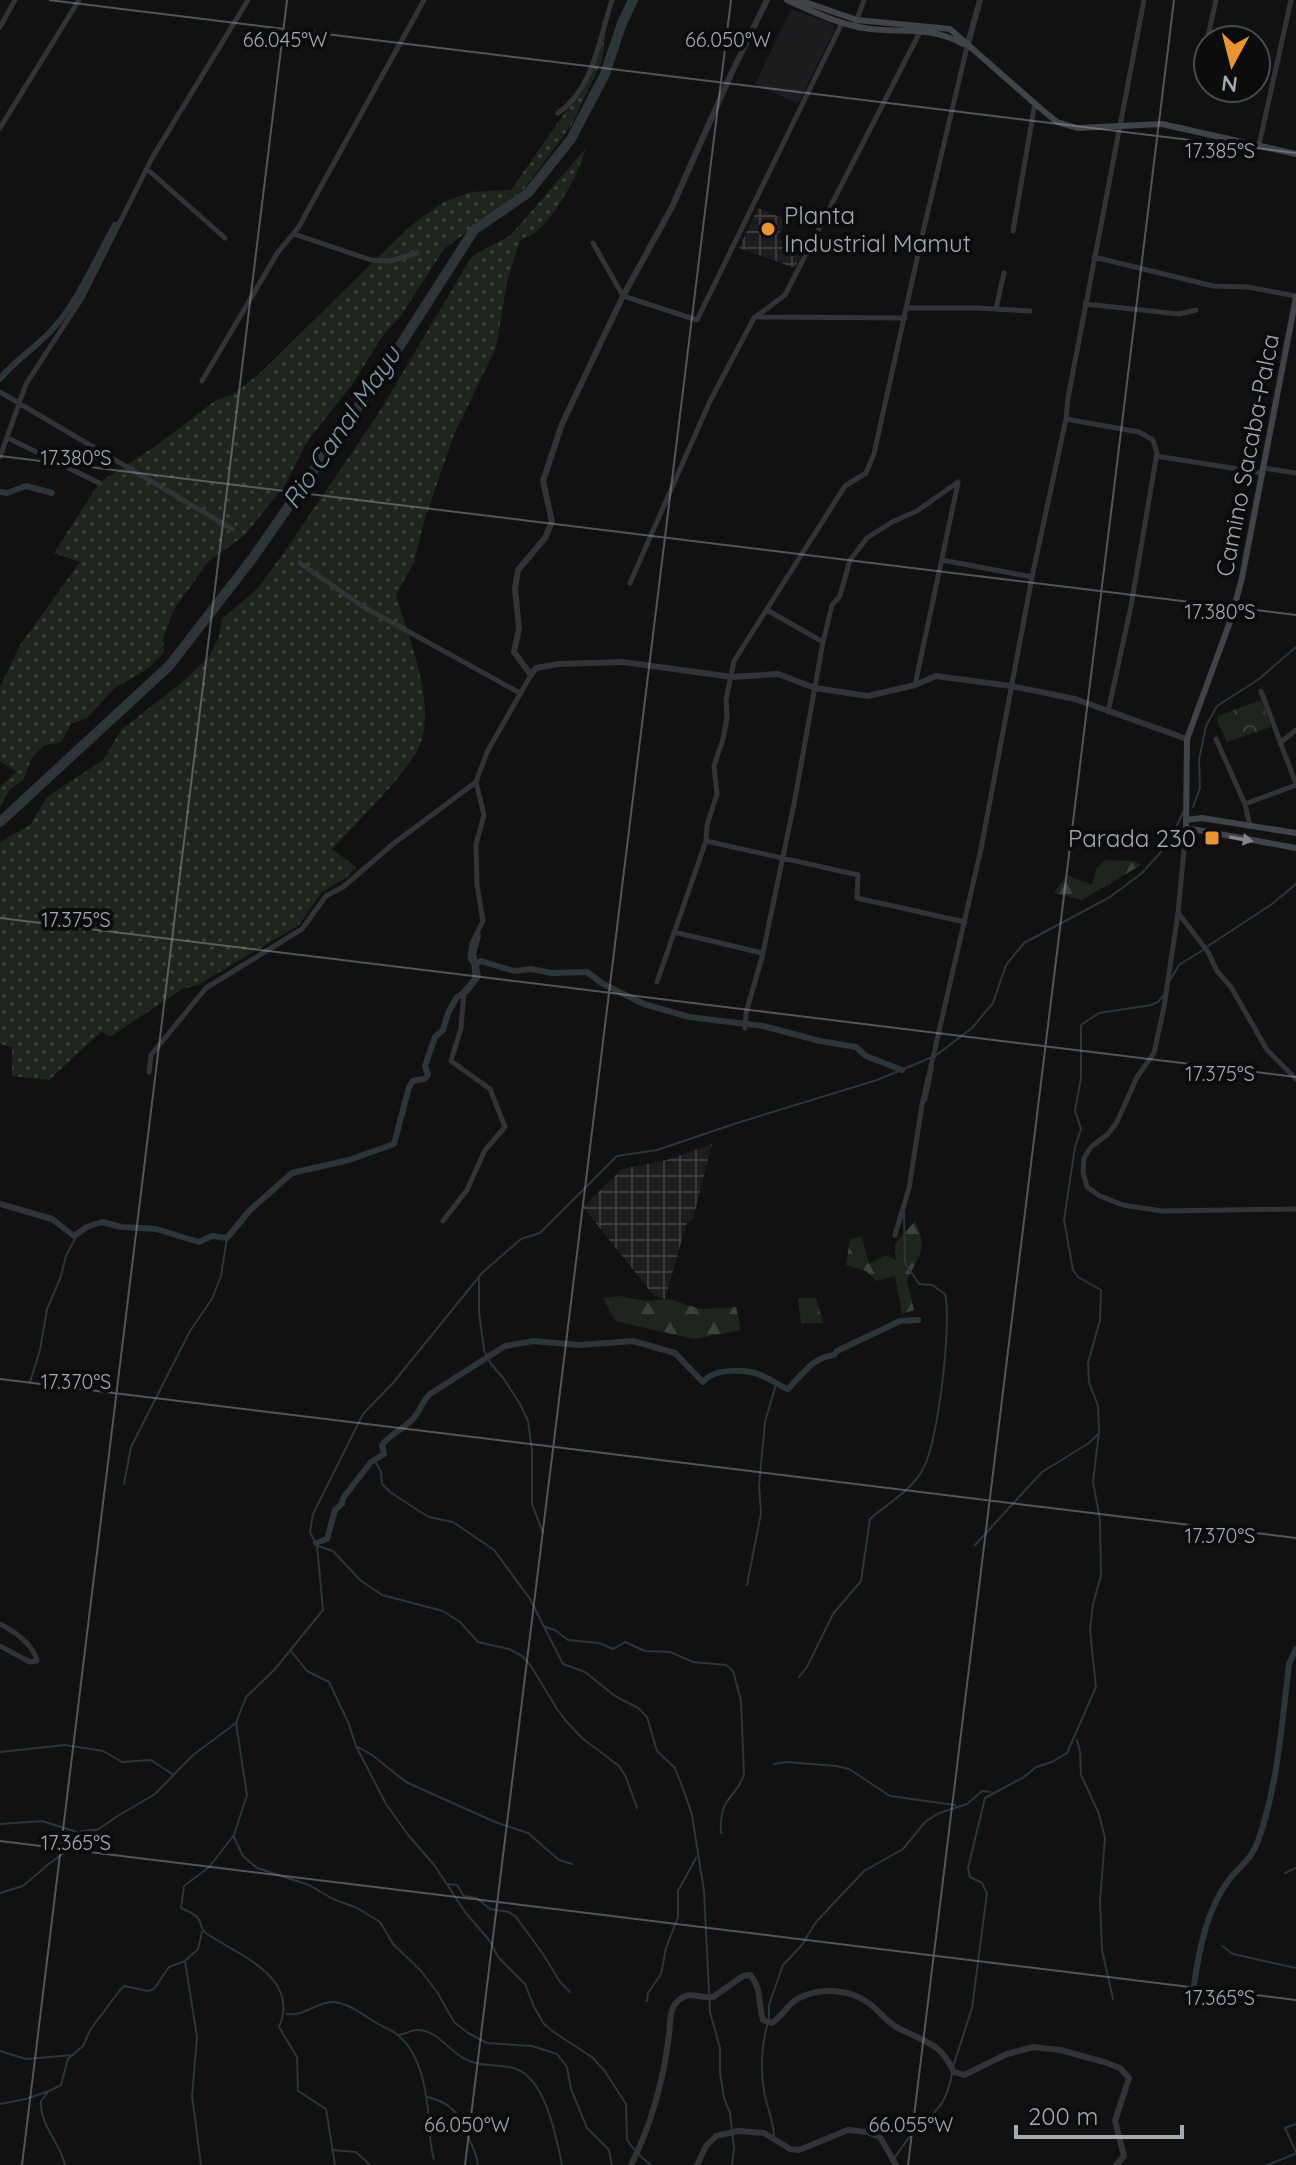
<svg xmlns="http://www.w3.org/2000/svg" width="1296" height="2165" font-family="Quicksand,sans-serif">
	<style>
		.built { fill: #1d1d1f }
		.industrial { fill: url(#industrial-grid) }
		.grass { fill: url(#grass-dots) }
		.forest { fill: url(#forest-firs) }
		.park { fill: url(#park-crowns) }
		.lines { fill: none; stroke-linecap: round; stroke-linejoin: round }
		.stream { stroke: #2b353a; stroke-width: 2 }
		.canal { stroke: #2b353a; stroke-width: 6 }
		.river { stroke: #2b353a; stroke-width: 10 }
		.minor { stroke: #323337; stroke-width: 5 }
		.tertiary { stroke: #323337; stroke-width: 6 }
		.secondary { stroke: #404347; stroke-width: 6 }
		.oneway { fill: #80858d }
		.ticks { fill: none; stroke: #a2a9b2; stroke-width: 2; stroke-opacity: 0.45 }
		.poi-dot { fill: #eb9530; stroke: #0c0c0d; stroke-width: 3 }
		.labels { text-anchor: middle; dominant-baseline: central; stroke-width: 8; stroke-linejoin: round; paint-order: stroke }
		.poi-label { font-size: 24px; fill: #a2a9b2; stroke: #0c0c0d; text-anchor: start }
		.street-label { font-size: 24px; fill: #a2a9b2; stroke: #0c0c0d }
		.water-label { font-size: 26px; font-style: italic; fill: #7a9cad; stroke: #0c0c0d }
		.ticks-label { font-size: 20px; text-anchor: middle; fill: #a2a9b2; stroke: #0c0c0d; stroke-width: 8; stroke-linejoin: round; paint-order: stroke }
	</style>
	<defs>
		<pattern id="industrial-grid" width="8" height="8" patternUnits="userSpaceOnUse" patternTransform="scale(2)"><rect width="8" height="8" fill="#1d1d1f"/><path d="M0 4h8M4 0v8" fill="none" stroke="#3b3b3d"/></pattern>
		<pattern id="grass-dots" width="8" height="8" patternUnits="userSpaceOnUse" patternTransform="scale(2)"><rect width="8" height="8" fill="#1d251d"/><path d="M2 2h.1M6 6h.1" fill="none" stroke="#3b423b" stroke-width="1.8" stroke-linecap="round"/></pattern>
		<pattern id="forest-firs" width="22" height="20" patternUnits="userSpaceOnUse" patternTransform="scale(2)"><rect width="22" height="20" fill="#1d251d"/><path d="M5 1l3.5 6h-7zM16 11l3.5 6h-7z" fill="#3b423b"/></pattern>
		<pattern id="park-crowns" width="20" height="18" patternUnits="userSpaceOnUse" patternTransform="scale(2)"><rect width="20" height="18" fill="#1d251d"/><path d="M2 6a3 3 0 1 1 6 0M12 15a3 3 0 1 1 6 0" fill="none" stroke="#3b423b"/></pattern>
	</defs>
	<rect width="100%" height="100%" fill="#111112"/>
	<!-- built -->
	<path class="built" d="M791 9 833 24 834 31 798 104 755 84Z"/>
	<!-- industrial -->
	<path class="industrial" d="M758 208 787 220 777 238 803 249 795 268 739 248Z
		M712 1144 693 1219 687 1222 665 1299 654 1296 583 1207 622 1169 667 1160Z"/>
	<!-- grass -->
	<path class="grass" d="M606 28 602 61 571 126 524 189 444 249 400 317 384 334 353 383 307 442 285 485 245 535 209 561 174 609 163 639 164 652 149 668 115 688 87 718 71 724 61 742 43 746 31 759 24 779 9 790 0 808V787L17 771 0 762V687L20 645 80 562 54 553 99 483 157 445 216 400 233 394 258 375 409 227 442 203 470 192 511 190 586 82Z
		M586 148C579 172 556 216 537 231 533 235 525 238 520 240L507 282 496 348 455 432 424 521 414 562 396 595C408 636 434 697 422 739 414 768 354 825 332 849L356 867 347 877 322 892 299 925 196 986 184 988 111 1036 101 1032 49 1080 12 1076V1047L0 1044V842L30 825 47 797 103 760 121 730 181 683 209 657 219 637 222 619 258 588 285 551 378 414 472 256 511 235Z"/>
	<!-- forest -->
	<path class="forest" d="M1105 860 1133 861 1141 865 1082 900 1054 893 1067 875 1092 885 1097 867Z
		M915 1221C929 1250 918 1255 907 1281L914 1310 902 1314 895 1276 876 1281 866 1271 846 1265 850 1239 862 1237 869 1264 886 1255 896 1260 895 1244Z
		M619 1296 646 1301 669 1299 700 1309 736 1307 741 1330 694 1339 615 1321 603 1298Z
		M798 1298H816L823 1323H801Z"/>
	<!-- park -->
	<path class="park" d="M1261 700 1271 727 1227 742 1217 720 1218 716Z"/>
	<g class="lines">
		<!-- stream -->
		<path class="stream" d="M1193 807 1200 788 1199 760 1206 726 1217 706 1259 679 1296 647
			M1208 946 1272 904 1296 884
			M1170 980 1179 965 1203 950
			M926 1101 933 1068
			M479 1279V1313L484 1350 491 1364 504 1379 520 1404 528 1421 532 1450V1504L543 1533
			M30 1382 40 1350 47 1309 60 1279 66 1256 77 1235
			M374 1459 381 1472 382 1484 390 1492 419 1511 429 1517 453 1522 494 1550 530 1599 563 1664 585 1672 615 1696 638 1708 647 1717 657 1751 675 1768 685 1794 692 1815 704 1891 710 2012 720 2048V2073L724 2098 730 2113 734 2148 732 2165
			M124 1484 131 1447 190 1331 212 1299 221 1276 227 1238
			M975 1545 1042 1472 1089 1443 1097 1435
			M318 1546 333 1551 360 1580 382 1595 443 1611 460 1622 478 1642 509 1649 522 1656 531 1666 557 1709 566 1721 582 1738 619 1766 626 1777 637 1808
			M747 1585 761 1513 759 1486 765 1422 776 1384
			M543 1626 555 1630 568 1640 599 1643 613 1649 625 1642 645 1651 670 1652 693 1662 726 1665 733 1671 741 1701 744 1774C736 1801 719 1794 721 1833
			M291 1651 307 1671 329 1682 348 1722 356 1746 386 1804 409 1836 435 1866 465 1912 490 1941 498 1957 525 1984 534 2007 544 2024 555 2033 592 2057 604 2070 626 2104 627 2140 635 2151
			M799 1677 807 1667 833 1614 861 1581 870 1519C889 1502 912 1491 924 1467 938 1441 952 1323 945 1294L932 1285 919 1284 905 1263 904 1213
			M1077 1740 1080 1751 1081 1775 1099 1814 1105 1838 1100 1900 1102 1950 1113 1999
			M358 1747 372 1755 406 1782 495 1822 528 1833 559 1860 572 1864
			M0 1752 65 1745 103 1751 122 1762 151 1760 172 1774
			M774 1764 786 1762 836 1766 849 1769 890 1796 955 1805
			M0 1824 42 1821 77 1832 99 1829
			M234 1837 243 1856 257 1868 309 1885 333 1899 357 1908 380 1922 393 1944 421 1971 437 1992 454 2022 468 2033 487 2043 532 2046 557 2054 567 2067 571 2089 587 2128 609 2150 612 2165
			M1285 1873 1296 1868
			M447 1884 457 1885 464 1896 477 1898 490 1909 509 1912 516 1917 543 1954 560 1982 570 1992
			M0 1893 23 1886 50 1863 116 1817 155 1794 193 1755 236 1723
			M1222 1946 1233 1954 1296 1968
			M185 1961 197 2037 192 2096 201 2165
			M647 2001 648 1993 661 1974 666 1948 678 1917V1891L696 1858
			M287 2014C304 2017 317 2001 334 2002 351 2004 364 2016 378 2024 385 2028 393 2030 399 2036 422 2056 427 2094 429 2122 430 2135 430 2147 434 2159
			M769 2018V2005L783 1965 801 1946 816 1922 864 1871 903 1849 925 1822 939 1813 967 1804 982 1791 990 1792
			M767 2025C762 2045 760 2070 764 2090 766 2106 773 2118 774 2135
			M399 2035C406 2034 411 2030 417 2030 436 2029 449 2051 465 2059 480 2067 498 2064 514 2068 546 2078 556 2137 562 2165
			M0 2051 26 2059 73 2055
			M953 2067 972 2008 987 1893 982 1883 970 1877 968 1868 985 1798 1024 1777 1036 1767 1052 1762 1067 1753 1096 1687 1090 1630 1093 1604 1101 1575 1100 1520 1093 1482 1099 1432 1098 1406 1089 1382 1088 1363 1100 1320 1101 1290 1078 1277 1073 1270 1064 1220 1075 1147 1081 1129 1075 1111 1081 1078V1025L1099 1013 1151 1005 1158 1002 1165 993
			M428 2097C456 2104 459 2117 470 2141 474 2150 477 2155 478 2165
			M0 2104 26 2099 49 2091
			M1296 2124 1285 2128 1296 2152
			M333 2150 356 2152 370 2165
			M639 2155 651 2165
			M894 2158C900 2151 904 2143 910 2137 932 2114 947 2107 952 2073
			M65 2165C60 2142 39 2125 41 2101L49 2091 61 2085 68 2059 83 2046 90 2030 120 1990 124 1986 148 1991 154 1989 169 1967 185 1961 198 1949 202 1932
			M335 2165 326 2109 298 2091 297 2057 279 2027C301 1976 237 1955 206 1933 200 1929 202 1922 197 1917 193 1913 185 1910 181 1908L184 1886 209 1867 234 1835 247 1795 236 1723 246 1697 275 1669 323 1610 317 1546 310 1532 313 1514 363 1414 393 1383 482 1273 521 1239 540 1233 617 1156 657 1150 737 1123 877 1080 935 1056 972 1028 993 1003 1006 965 1024 943 1110 897 1142 873 1170 842 1183 812
			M1267 2165 1295 2154"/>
		<!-- canal -->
		<path class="canal" d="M0 379C15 360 34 349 50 332 78 303 95 260 115 225
			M0 492 7 493 26 486 52 493
			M476 964 481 961 514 971 531 969 552 973 587 972 603 984 644 1004 689 1017 763 1026 820 1041 856 1047 866 1056 902 1070
			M0 1204 52 1219 74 1236 87 1227 102 1222 122 1227 156 1229 199 1242 212 1236 227 1238 250 1210 292 1173 349 1160 394 1144 409 1087 413 1081 424 1079 428 1075 425 1066 435 1037 443 1030 448 1013 457 997 467 991 478 976 473 954 478 936
			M316 1543 327 1539 335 1510 342 1504 343 1498 371 1462 384 1454 382 1445C391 1433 407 1428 416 1415 421 1408 423 1401 430 1394L505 1346 533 1341 580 1345 633 1341 675 1353 703 1382C715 1367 750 1369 765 1377 774 1381 779 1386 788 1389 801 1376 813 1357 834 1355L837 1351 900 1321 918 1320
			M1194 1985C1199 1950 1207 1908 1229 1880 1241 1864 1250 1862 1258 1841 1278 1785 1282 1722 1289 1664L1296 1649"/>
		<!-- river -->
		<path class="river" d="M0 822 169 666 252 559 392 358 474 230 528 193 571 139 605 74 622 23 633 0"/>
		<!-- minor -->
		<path class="minor" d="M856 22 864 0
			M0 27 15 0
			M1202 63 1216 0
			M558 113C594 88 599 39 612 0
			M0 128 79 0
			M1259 145 1291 0
			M147 169 225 238
			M1013 231 1035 103
			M294 234 371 260 390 261 417 253
			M593 243 623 296 697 320 842 23
			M1094 257 1213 286 1248 287 1296 296
			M1085 304 1179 314 1196 310
			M907 308H976L1030 311
			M996 309 1004 273
			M758 317 905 318
			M202 381 278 252 298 228 424 0
			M0 392 232 529
			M1066 419 1139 432 1153 440 1157 453 1131 606 1108 712
			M8 438 99 483
			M1156 456 1263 473
			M0 457 26 384 82 298 152 158 248 0
			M1264 468 1296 473
			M942 560 1032 577
			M300 563 362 606 520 693
			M630 583 710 401 754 318 785 295 921 30
			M767 610 823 642
			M915 685 958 483
			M1261 691 1296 784
			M1216 739 1245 804 1250 826
			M1280 743 1296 730
			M1245 804 1296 785
			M1186 828 1178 913 1164 1007 1154 1053 1137 1077 1117 1122 1108 1134 1091 1147 1084 1158 1083 1172 1087 1187 1100 1196 1123 1205 1162 1211 1296 1209
			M706 841 858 875 857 898 965 922
			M1179 914 1208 952 1217 971 1231 987 1267 1050 1296 1079
			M674 932 762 953
			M657 982 706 841 707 825 717 794 714 766 723 739 727 718 726 700 734 661 845 486 866 473 874 454 922 236 967 47
			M745 1028 746 1013 762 957 794 804 823 642 832 605 840 596 850 560 867 538 892 522 917 511 958 482
			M149 1072 151 1055 206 988 302 929 326 896 343 887 393 844 476 782
			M443 1221 467 1190 485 1150 505 1127 490 1089 451 1061 461 1028 464 991 475 978 474 964 470 958 472 943 483 921 477 885 476 844 484 815 476 782 487 752 531 675
			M895 1235 909 1188 922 1105 981 849 1032 577 1066 419 1068 398 1144 0
			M0 1624C14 1631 34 1645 37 1661L30 1662 0 1646"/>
		<!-- tertiary -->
		<path class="tertiary" d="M767 0 732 72 672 207 623 296 562 424 543 481 552 522 545 538 518 570 515 589 519 628 514 652 531 675 536 668 558 664 623 662 732 677 778 674 815 688 868 696 915 685 936 676 1011 686 1075 699 1187 739
			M967 47 980 0
			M631 2165C651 2126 664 2078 669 2035 671 2022 668 2009 679 2000 690 1990 701 1999 713 1997L743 1976 750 1975C762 1988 758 2005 763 2020L772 2023C783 2016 788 2003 799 1998 821 1987 851 1989 870 2004 880 2012 887 2022 898 2028 925 2042 940 2042 954 2072L964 2075 1007 2054 1033 2047 1060 2050 1104 2062 1120 2068 1129 2078 1115 2121 1124 2156 1116 2165
			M697 2165 706 2146 716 2136 738 2131 764 2133 790 2149 799 2150 848 2130 867 2132 880 2137 896 2165"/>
		<!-- secondary -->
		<path class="secondary" d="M787 0C812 11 838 24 864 28 900 34 930 25 963 44
			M799 0 857 20 950 29 1040 108 1057 122 1077 128 1162 124 1296 154
			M1296 297 1242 578 1231 619 1187 739 1186 828 1296 848
			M1186 820 1202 818 1296 833"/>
	</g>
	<!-- one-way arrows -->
	<defs><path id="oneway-solid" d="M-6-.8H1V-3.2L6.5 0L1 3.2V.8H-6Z" transform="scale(2)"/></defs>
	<use class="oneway" href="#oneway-solid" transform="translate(1241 839) rotate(10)"/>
	<!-- ticks -->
	<path class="ticks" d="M49 0 1296 153M0 456 1296 615M0 918 1296 1077M0 1379 1296 1538M0 1841 1296 2000M22 2165 287 0M465 2165 731 0M908 2165 1174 0"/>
	<!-- markers -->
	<g class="poi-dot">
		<circle cx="768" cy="229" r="8"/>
		<rect x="1204" y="830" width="16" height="16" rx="4"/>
	</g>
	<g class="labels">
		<!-- poi labels -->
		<g class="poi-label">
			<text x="784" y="215">Planta<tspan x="784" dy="28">Industrial Mamut</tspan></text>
			<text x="1196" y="838" text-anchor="end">Parada 230</text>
		</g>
		<!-- street labels -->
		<g class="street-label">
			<text transform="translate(1247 455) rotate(-79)">Camino Sacaba-Palca</text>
		</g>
		<!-- water labels -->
		<g class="water-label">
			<text transform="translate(341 427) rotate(-56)">Rio Canal Mayu</text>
		</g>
	</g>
	<g class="ticks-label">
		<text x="285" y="47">66.045°W</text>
		<text x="728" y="47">66.050°W</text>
		<text x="1220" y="158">17.385°S</text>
		<text x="76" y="465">17.380°S</text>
		<text x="1220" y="619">17.380°S</text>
		<text x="76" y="927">17.375°S</text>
		<text x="1220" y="1081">17.375°S</text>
		<text x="76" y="1389">17.370°S</text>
		<text x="1220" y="1543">17.370°S</text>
		<text x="76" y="1850">17.365°S</text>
		<text x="1220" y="2005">17.365°S</text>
		<text x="467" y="2132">66.050°W</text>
		<text x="911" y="2132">66.055°W</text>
	</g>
	<!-- north arrow -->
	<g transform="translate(1232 64) rotate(187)"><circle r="38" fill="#0c0c0d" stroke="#484b4f" stroke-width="2"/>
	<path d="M0-6L14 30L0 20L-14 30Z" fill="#eb9530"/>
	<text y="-12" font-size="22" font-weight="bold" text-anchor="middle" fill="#a2a9b2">N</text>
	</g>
	<!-- scale -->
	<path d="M1016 2125v12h166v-12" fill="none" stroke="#a2a9b2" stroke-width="4"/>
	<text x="1028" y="2125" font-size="24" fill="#a2a9b2" stroke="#0c0c0d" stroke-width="6" paint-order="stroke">200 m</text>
</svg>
